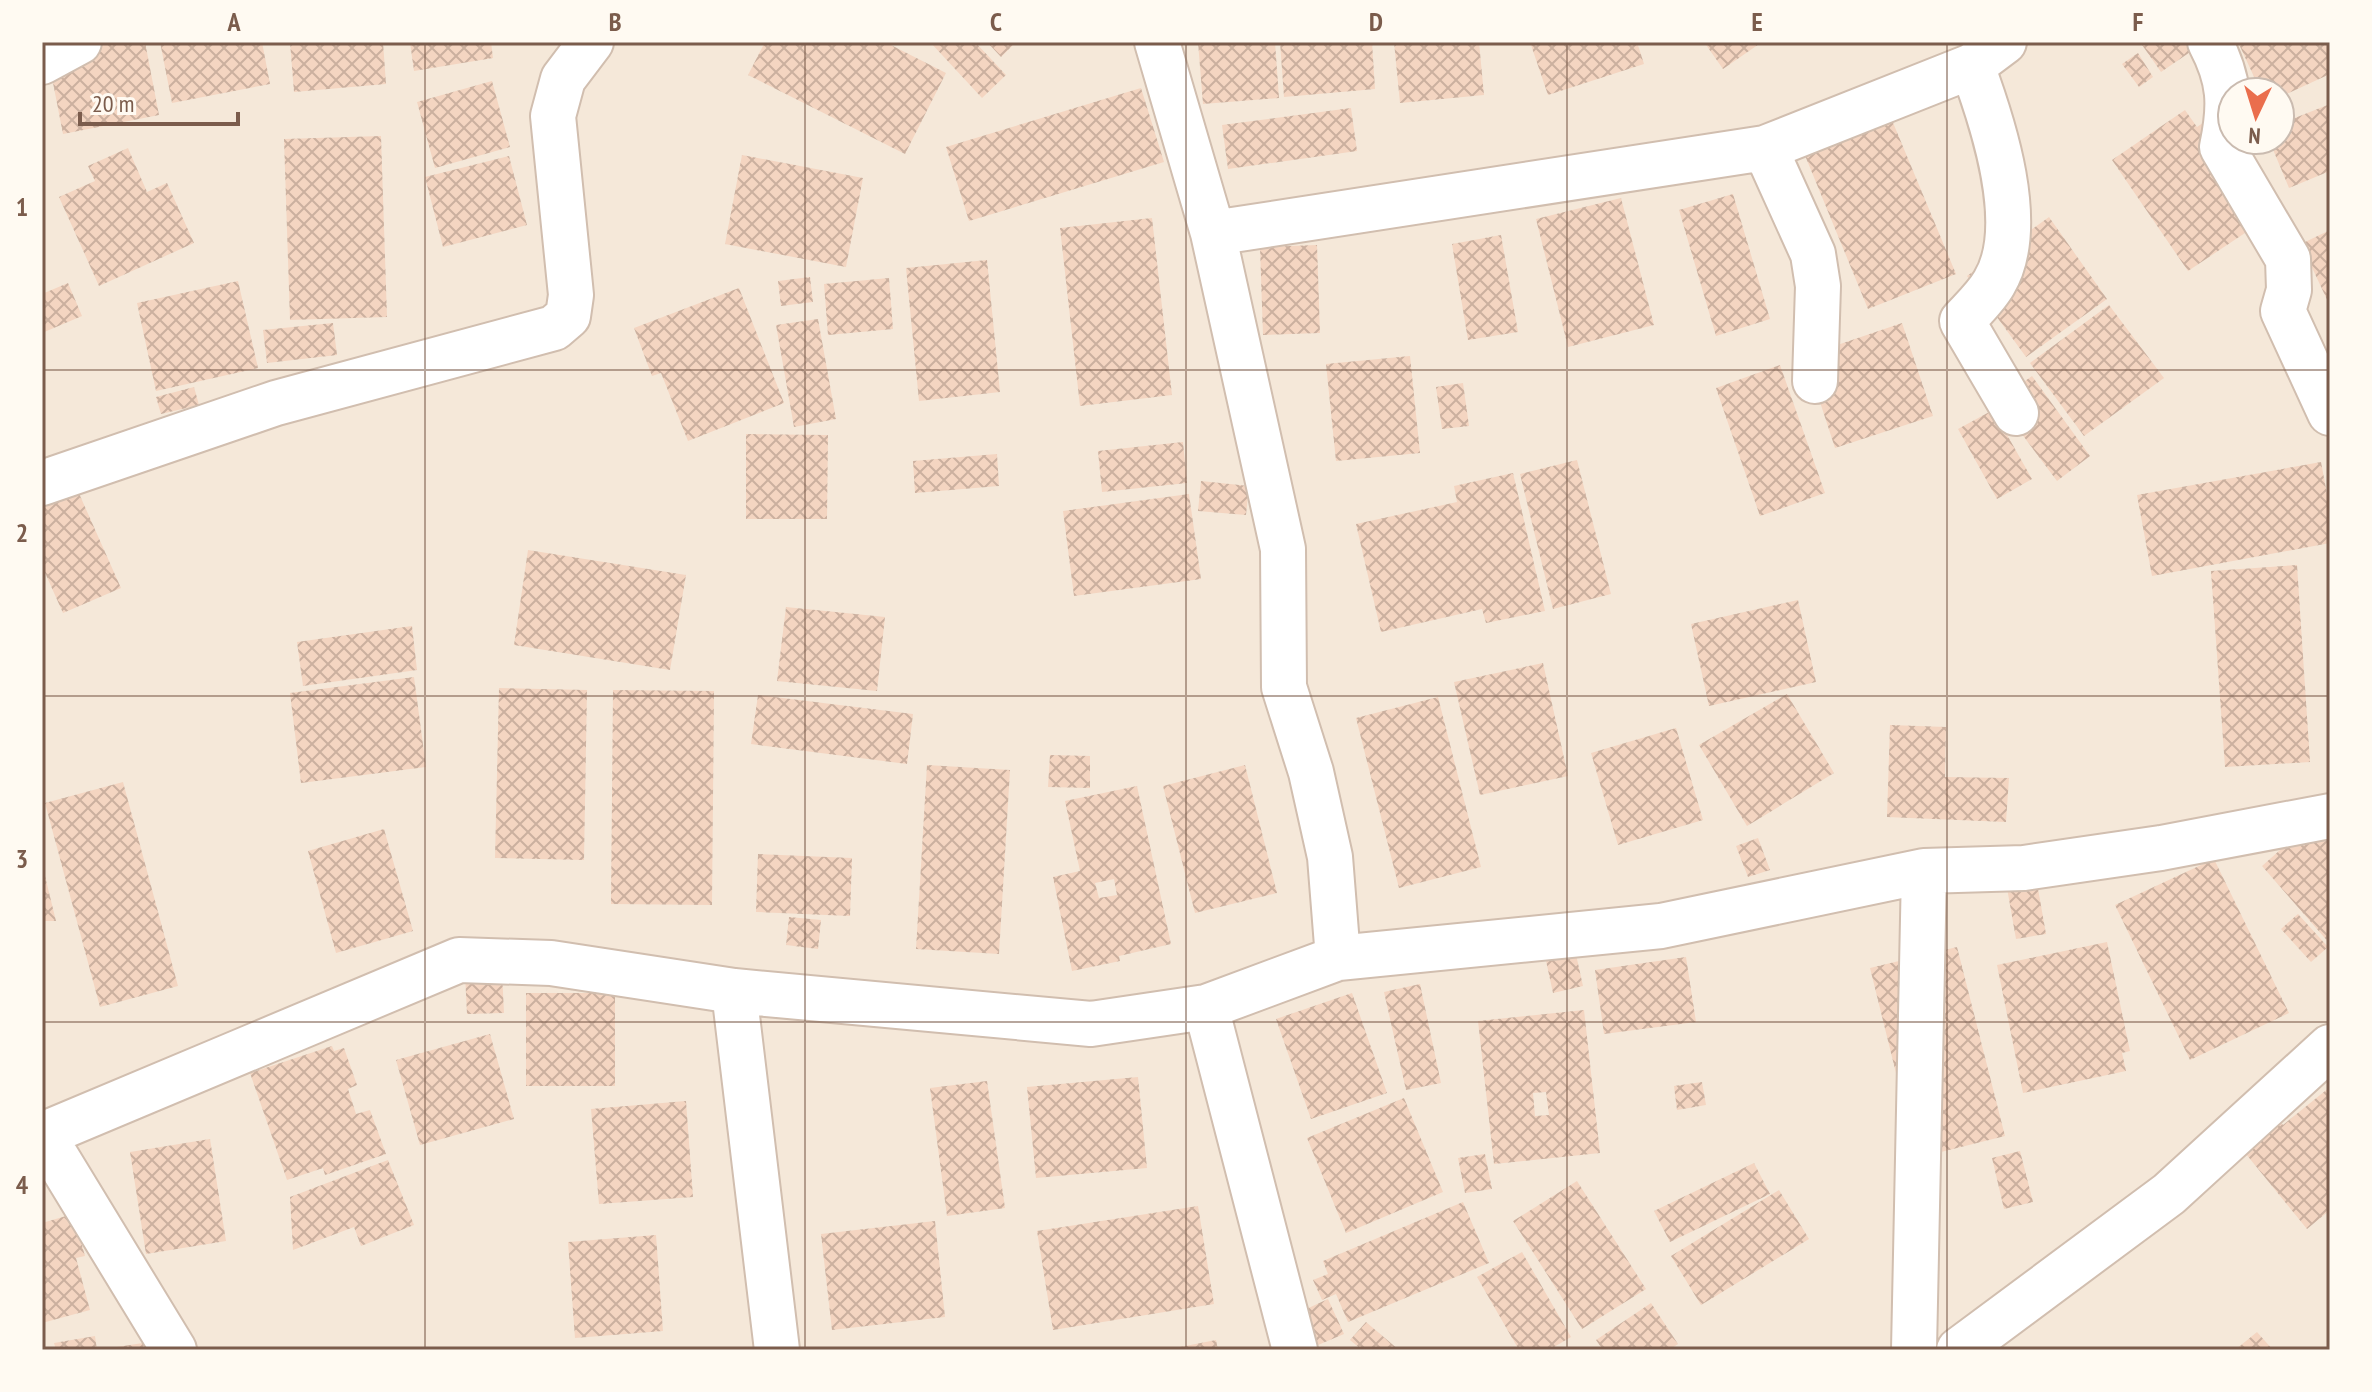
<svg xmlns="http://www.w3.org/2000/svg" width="2372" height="1392" font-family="'PT Sans Narrow',sans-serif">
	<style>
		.residential { fill: #f5e8d9; fill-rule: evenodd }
		.building { fill: url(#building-cross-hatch); fill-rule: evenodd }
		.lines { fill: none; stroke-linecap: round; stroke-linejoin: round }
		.minor-casing { stroke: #d1beaf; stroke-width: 48 }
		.minor { stroke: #fff; stroke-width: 44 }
		.grid { fill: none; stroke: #7b5c4c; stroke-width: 2; stroke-opacity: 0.55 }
		.neatline { fill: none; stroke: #7b5c4c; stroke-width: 3 }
		.grid-label { font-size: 26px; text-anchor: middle; font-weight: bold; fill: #7b5c4c }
	</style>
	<defs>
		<pattern id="building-cross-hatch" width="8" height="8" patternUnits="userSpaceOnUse" patternTransform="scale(2)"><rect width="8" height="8" fill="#f4d5c1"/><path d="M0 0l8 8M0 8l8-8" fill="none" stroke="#cbb09f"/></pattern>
	</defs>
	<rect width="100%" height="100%" fill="#fdf6eb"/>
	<!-- residential -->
	<path class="residential" d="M42 42H2330V1350H42ZM2232 92H2280V140H2232Z"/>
	<!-- building -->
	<path class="building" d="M45 42H145L159 115 63 134Z
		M160 42H262L270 84 172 103Z
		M290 42H383L386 84 294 92Z
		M410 42H491L493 58 414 71Z
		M765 42H885L946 73 905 154 748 75Z
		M930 42H975L1006 75 982 98Z
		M987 42H1016L1001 57Z
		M1198 42H1275L1279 98 1203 104Z
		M1280 42H1372L1375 89 1284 97Z
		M1394 42H1479L1484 95 1400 103Z
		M1530 42H1637L1644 64 1548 95Z
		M1704 42H1762L1723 69Z
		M2140 42H2196L2199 46 2161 72Z
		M2238 42H2330V74L2280 97V92H2261Z
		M2138 53 2153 77 2139 87 2122 64Z
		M492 81 510 147 435 168 417 102Z
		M1141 88 1164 162 969 221 946 147Z
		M1884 101 1956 274 1868 309 1797 136Z
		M2330 104V171L2289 188 2269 140H2280V124Z
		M1351 108 1357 151 1228 169 1222 125Z
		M2185 110 2197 127 2216 114 2263 221 2188 271 2112 160Z
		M381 136 387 317 290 320 284 139Z
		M128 148 147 192 167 183 194 243 99 286 59 197 95 181 88 166Z
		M742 155 863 178 846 267 725 244Z
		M509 156 527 225 443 247 425 177Z
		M1733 194 1770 319 1716 336 1679 210Z
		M1621 198 1654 325 1568 347 1536 219Z
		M2049 217 2107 299 2026 357 1967 276Z
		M1152 218 1172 395 1080 406 1060 228Z
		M2330 230V306L2301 244Z
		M1501 235 1518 332 1468 340 1452 244Z
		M1317 245 1320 333 1263 335 1260 247Z
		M987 260 1000 392 919 401 906 268Z
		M810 277 813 302 781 306 778 281Z
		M889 278 893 329 828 335 824 284Z
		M238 281 258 368 156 391 137 303Z
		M68 283 82 316 42 333V294Z
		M739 288 784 403 688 441 661 373 652 376 634 328Z
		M2109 305 2164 378 2084 436 2030 363Z
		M818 319 836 419 794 427 776 325Z
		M333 323 337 355 267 363 263 330Z
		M1902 323 1933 416 1835 448 1805 356Z
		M1410 356 1420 453 1336 461 1326 364Z
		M1780 365 1825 493 1760 516 1716 388Z
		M2032 376 2090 456 2057 481 1997 401Z
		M1463 383 1469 426 1442 429 1436 387Z
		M194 387 199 405 161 414 156 397Z
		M1993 410 2032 479 1997 499 1958 429Z
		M746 434 828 435 827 519H746Z
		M1183 442 1187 483 1102 492 1098 451Z
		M997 454 999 486 915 493 913 461Z
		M1577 460 1611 594 1553 609 1520 474Z
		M2321 462 2330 510V543L2152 576 2137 495Z
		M1513 473 1545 611 1486 623 1482 609 1381 632 1356 524 1457 502 1454 486Z
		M1201 481 1249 486 1246 515 1198 511Z
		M77 489 121 588 63 613 42 566V504Z
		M1189 494 1201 579 1074 596 1063 511Z
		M528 550 686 575 670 670 514 645Z
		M2297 565 2310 762 2225 767 2211 571Z
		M1798 600 1816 682 1709 706 1691 624Z
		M786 607 885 617 877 691 777 681Z
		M412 626 417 670 303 686 297 642Z
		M1543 663 1568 776 1480 795 1454 682Z
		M414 677 426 767 301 783 290 693Z
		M499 688 587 690 584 860 495 858Z
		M613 690 714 691 712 905 611 904Z
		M1787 694 1834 773 1747 826 1699 745Z
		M758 695 913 714 907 764 751 744Z
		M1438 697 1481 867 1399 888 1356 718Z
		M1890 725 1946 727 1945 777 2009 778 2006 822 1887 817Z
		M1676 728 1703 820 1618 845 1591 753Z
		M1050 755 1090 756V788L1048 787Z
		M927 765 1010 770 999 954 916 949Z
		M1245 765 1277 893 1195 913 1163 786Z
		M123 782 178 986 100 1007 45 803Z
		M1137 786 1171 944 1119 956 1120 961 1072 971 1053 877 1080 871 1065 801ZM1114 879 1117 895 1099 898 1095 883Z
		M2330 806V944L2262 866Z
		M384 829 413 931 336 953 308 851Z
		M1758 838 1770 870 1748 877 1736 846Z
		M758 854 852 858 850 916 756 912Z
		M2214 859 2289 1013 2190 1060 2115 905Z
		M43 868 56 921H42Z
		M2037 883 2046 934 2016 939 2007 888Z
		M2298 914 2328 947 2311 962 2281 929Z
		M789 917 821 920 818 949 786 945Z
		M2107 942 2130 1051 2122 1053 2126 1071 2023 1093 1997 965Z
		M1957 947 2005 1136 1917 1158 1870 968Z
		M1575 950 1583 986 1553 993 1545 956Z
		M1686 957 1696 1022 1604 1034 1595 970Z
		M502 972 504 1013 467 1014 465 974Z
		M1420 984 1441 1083 1406 1090 1384 992Z
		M526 993H615V1086H526Z
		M1352 993 1387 1093 1311 1119 1276 1019Z
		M1584 1010 1600 1153 1494 1164 1478 1021ZM1546 1092 1549 1115 1535 1116 1533 1093Z
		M490 1034 514 1119 420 1145 396 1060Z
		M332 1046 334 1051 344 1048 357 1085 348 1089 356 1114 370 1110 386 1154 325 1175 323 1168 287 1180 250 1073Z
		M1138 1077 1147 1168 1036 1178 1027 1087Z
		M987 1081 1005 1208 947 1216 930 1088Z
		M1702 1082 1706 1105 1677 1110 1674 1086Z
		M2330 1087V1210L2307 1229 2233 1138 2269 1109 2283 1125Z
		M1404 1098 1443 1192 1346 1233 1307 1138Z
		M686 1101 693 1197 599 1204 591 1109Z
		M210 1139 226 1241 146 1254 130 1152Z
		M2020 1151 2033 1202 2004 1209 1992 1158Z
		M1485 1154 1492 1189 1465 1193 1458 1158Z
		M388 1160 414 1225 361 1246 354 1227 293 1250 290 1197Z
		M1754 1163 1770 1194 1670 1242 1654 1211Z
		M1577 1181 1646 1289 1582 1329 1513 1221Z
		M1779 1190 1809 1239 1701 1305 1671 1256Z
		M1463 1202 1489 1263 1348 1322 1336 1294 1322 1300 1313 1280 1328 1274 1323 1261Z
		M1198 1206 1214 1304 1053 1330 1037 1231Z
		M73 1214 85 1256 76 1258 90 1310 42 1323V1223Z
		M935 1221 945 1317 832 1330 821 1234Z
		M656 1235 663 1331 575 1338 568 1242Z
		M1522 1252 1571 1337 1549 1350H1519L1477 1277Z
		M1328 1299 1344 1334 1318 1345 1302 1311Z
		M1651 1303 1678 1344 1669 1350H1603L1596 1340Z
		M1366 1322 1399 1350H1362L1350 1340Z
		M2257 1332 2273 1350H2235Z
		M95 1336 97 1350H56L54 1343Z
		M189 1336 191 1350H110V1348Z
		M1216 1340 1218 1350H1170V1349Z"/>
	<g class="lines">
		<defs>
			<path id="minor" d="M1157 42 1213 233 1283 549 1284 687 1311 772 1330 857 1338 958
				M2210 42C2230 80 2231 105 2222 147L2288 259 2289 290 2283 311 2330 413
				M42 62 79 42
				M1972 66C1993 123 2028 227 1994 283 1986 297 1973 309 1962 321L2016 413
				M1765 148 1813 254 1818 286 1815 381
				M1213 233 1765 148 1972 66 2004 42
				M42 483 276 403 554 328 568 316 571 295 553 116 563 79 591 42
				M734 991 777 1350
				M1206 1007 1295 1350
				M42 1135 459 960 551 963 734 991 1091 1024 1206 1007 1338 958 1661 926 1924 871 2024 868 2161 848 2330 816
				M43 1135 174 1350
				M1914 1350 1924 871
				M1959 1350 2169 1194 2330 1047"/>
		</defs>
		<!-- minor casing -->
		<use href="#minor" class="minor-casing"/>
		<!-- minor -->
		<use href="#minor" class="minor"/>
	</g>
	<!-- grid -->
	<path class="grid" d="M425 42V1350M805 42V1350M1186 42V1350M1567 42V1350M1947 42V1350M42 370H2330M42 696H2330M42 1022H2330"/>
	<!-- border -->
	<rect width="2372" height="1392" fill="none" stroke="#fffaf2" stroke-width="88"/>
	<!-- north arrow -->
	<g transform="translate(2256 116) rotate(184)"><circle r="38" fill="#fffaf2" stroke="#cabbb0" stroke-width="2"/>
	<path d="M0-6L14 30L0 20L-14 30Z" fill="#ea6e4d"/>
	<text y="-12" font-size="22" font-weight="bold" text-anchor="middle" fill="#7b5c4c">N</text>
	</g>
	<!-- scale -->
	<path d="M80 112v12h158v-12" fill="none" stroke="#7b5c4c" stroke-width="4"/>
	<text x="92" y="112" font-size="24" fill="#7b5c4c" stroke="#fffaf2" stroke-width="6" paint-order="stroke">20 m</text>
	<rect x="44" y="44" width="2284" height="1304" class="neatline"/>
	<g class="grid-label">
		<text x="234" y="31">A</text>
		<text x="615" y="31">B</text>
		<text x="996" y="31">C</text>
		<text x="1376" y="31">D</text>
		<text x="1757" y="31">E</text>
		<text x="2138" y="31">F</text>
		<text x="22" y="216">1</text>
		<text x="22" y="542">2</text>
		<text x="22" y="868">3</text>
		<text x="22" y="1194">4</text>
	</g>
</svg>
